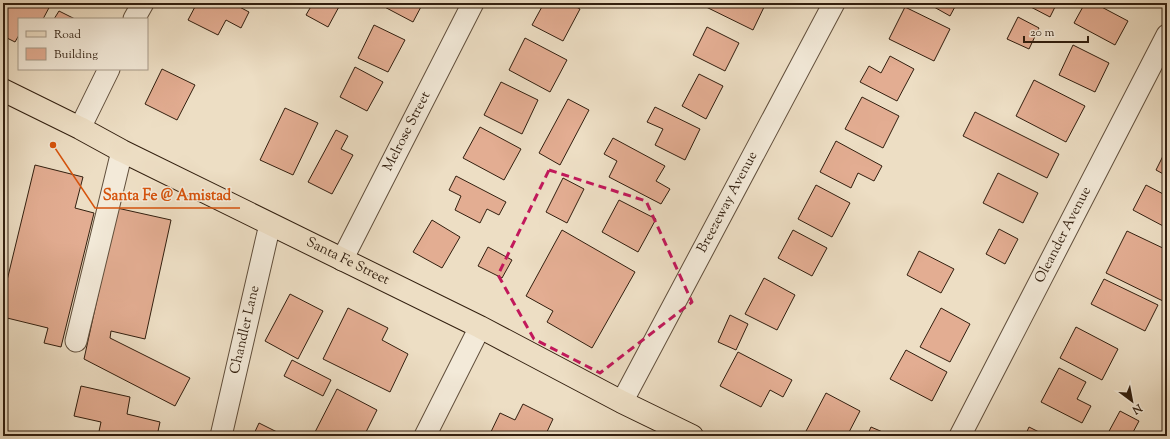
<svg xmlns="http://www.w3.org/2000/svg" width="1170" height="439" font-family="'Sorts Mill Goudy',serif">
	<style>
		.building { fill: #e3ad92; stroke: #321f0f }
		.lines { fill: none; stroke-linecap: round; stroke-linejoin: round }
		.minor-casing { stroke: #614f3c; stroke-width: 23 }
		.major-casing { stroke: #321f0f; stroke-width: 24 }
		.minor { stroke: #f3ead9; stroke-width: 21 }
		.major { stroke: #eddec4; stroke-width: 22 }
		.marked { fill: none; stroke: #c2185b; stroke-width: 3; stroke-dasharray: 8 5; stroke-linejoin: round }
		.labels { text-anchor: middle; dominant-baseline: central; stroke-width: 3; stroke-linejoin: round; paint-order: stroke }
		.street-label { font-size: 14px; fill: #321f0f; stroke: #f3ead9 }
		.leader { fill: none; stroke: #d6530c; stroke-width: 1.5 }
		.callout-dot { fill: #d6530c; stroke: #f3ead9; stroke-width: 1.5 }
		.callout-label { font-size: 15px; text-anchor: middle; font-weight: bold; fill: #d6530c; stroke: #f3ead9; stroke-width: 3; stroke-linejoin: round; paint-order: stroke }
	</style>
	<rect width="100%" height="100%" fill="#eddec4"/>
	<filter id="stains"><feTurbulence type="fractalNoise" baseFrequency=".005" numOctaves="4"/><feColorMatrix values="0 0 0 0 .2 0 0 0 0 .09 0 0 0 0 .02 0 0 0 .5 -.17"/></filter>
	<radialGradient id="worn" r=".72"><stop offset=".6" stop-color="#630" stop-opacity="0"/><stop offset="1" stop-color="#630" stop-opacity=".3"/></radialGradient>
	<!-- building -->
	<path class="building" d="M3 3H48L51 4 43 19H19V35L15 42 3 36Z
		M197 3H232L249 12 241 28 226 20 218 35 188 20Z
		M313 3H341L328 27 306 15Z
		M377 3H423L413 22Z
		M544 3H569L580 9 563 41 532 25Z
		M698 3H766L753 30Z
		M927 3H957L950 16Z
		M1028 3H1057L1050 17 1027 5Z
		M1085 3H1094L1128 21 1115 45 1074 23Z
		M905 7 950 29 934 61 889 39Z
		M59 11 75 19H54Z
		M1018 17 1039 28 1029 49 1007 39Z
		M374 25 405 40 388 72 358 58Z
		M707 27 739 43 725 71 693 55Z
		M525 38 567 60 550 92 509 70Z
		M1073 45 1109 63 1095 92 1059 75Z
		M890 56 914 69 897 101 860 82 869 66 881 73Z
		M355 67 383 82 367 111 340 97Z
		M162 69 195 85 177 120 145 104Z
		M699 74 723 86 706 119 682 106Z
		M1034 80 1085 106 1066 142 1016 116Z
		M501 82 538 100 522 134 484 115Z
		M862 97 899 116 883 148 845 129Z
		M568 99 589 110 560 165 539 153Z
		M655 107 700 129 685 160 655 145 663 129 647 122Z
		M285 108 318 123 293 175 260 160Z
		M975 112 1059 154 1047 178 963 136Z
		M480 127 521 149 504 180 463 158Z
		M336 130 348 136 341 149 353 155 332 194 308 182Z
		M613 138 665 166 656 181 670 189 661 204 609 177 617 161 604 154Z
		M836 141 882 166 874 181 858 173 851 188 820 172Z
		M1167 148V176L1156 170Z
		M35 165 83 177 75 208 94 213 61 347 44 343 48 328 3 317V297Z
		M998 173 1038 193 1023 223 983 203Z
		M456 176 506 202 499 215 487 209 480 223 455 210 461 196 449 190Z
		M563 178 584 189 567 223 546 212Z
		M816 185 850 203 832 237 798 219Z
		M1146 185 1167 196V222L1165 227 1133 210Z
		M619 200 656 219 638 252 602 232Z
		M117 208 171 220 145 339 111 331 110 338 190 378 175 406 84 359Z
		M432 220 460 237 442 268 413 252Z
		M999 229 1018 239 1005 264 986 254Z
		M562 230 635 272 592 348 547 322 553 311 526 296Z
		M793 230 827 248 812 276 778 258Z
		M1127 231 1167 250V303L1106 273Z
		M488 247 512 260 502 278 478 266Z
		M919 251 954 269 941 293 907 275Z
		M764 278 795 295 777 330 745 314Z
		M1104 279 1158 305 1145 331 1091 304Z
		M290 294 323 311 298 359 265 341Z
		M348 308 388 328 382 340 408 354 390 392 323 359Z
		M941 308 970 324 950 362 920 347Z
		M730 315 748 324 736 350 718 342Z
		M1076 327 1118 349 1102 380 1060 358Z
		M906 350 947 372 932 401 890 379Z
		M738 352 792 380 783 397 770 390 761 407 720 386Z
		M292 360 331 380 323 396 284 376Z
		M1059 368 1086 382 1077 399 1091 406 1082 423 1041 402Z
		M81 386 130 397 127 414 160 422 157 436H98L101 422 74 416Z
		M337 389 377 410 364 436H313Z
		M826 393 860 411 847 436 804 435Z
		M523 404 553 419 545 436H489L500 413 515 420Z
		M1120 411 1139 421 1131 436 1107 435Z
		M259 423 285 436H253Z
		M871 427 885 433 890 436H867Z
		M1029 427 1047 436H1025Z"/>
	<g class="lines">
		<defs>
			<g id="minor">
				<path d="M134 19 143 3"/>
				<path d="M80 128 109 69"/>
				<path id="s1" d="M342 260 473 3"/>
				<path d="M76 341 122 151"/>
				<path id="s2" d="M622 402 834 3"/>
				<path id="s3" d="M221 436 270 224"/>
				<path d="M425 436 480 327"/>
				<path id="s4" d="M960 436 1167 35"/>
			</g>
			<g id="major">
				<path id="s5" d="M3 90 80 128 122 151 480 327 622 402 692 436"/>
			</g>
		</defs>
		<!-- minor casing -->
		<use href="#minor" class="minor-casing"/>
		<!-- major casing -->
		<use href="#major" class="major-casing"/>
		<!-- minor -->
		<use href="#minor" class="minor"/>
		<!-- major -->
		<use href="#major" class="major"/>
	</g>
	<!-- marked area -->
	<path class="marked" d="M549 170 646 201 692 302 600 373 534 339 498 275Z"/>
	<g class="labels">
		<!-- street labels -->
		<g class="street-label">
			<text stroke="none"><textPath href="#s1" startOffset="144">Melrose Street</textPath></text>
			<text stroke="none"><textPath href="#s2" startOffset="226">Breezeway Avenue</textPath></text>
			<text stroke="none"><textPath href="#s4" startOffset="226">Oleander Avenue</textPath></text>
			<text stroke="none"><textPath href="#s5" startOffset="385">Santa Fe Street</textPath></text>
			<text stroke="none"><textPath href="#s3" startOffset="109">Chandler Lane</textPath></text>
		</g>
	</g>
	<!-- callouts -->
	<path class="leader" d="M53 145L95 208H240"/>
	<circle class="callout-dot" cx="53" cy="145" r="4"/>
	<g class="callout-label">
		<text x="167" y="200">Santa Fe @ Amistad</text>
	</g>
	<!-- margin -->
	<rect width="1170" height="439" fill="none" stroke="#eddec4" stroke-width="16"/>
	<rect x="4" y="4" width="1162" height="431" fill="none" stroke="#321f0f" stroke-width="2"/>
	<rect x="8" y="8" width="1154" height="423" fill="none" stroke="#321f0f"/>
	<!-- legend -->
	<rect x="18" y="18" width="130" height="52" fill="#f3ead9" stroke="#a69988"/>
	<rect x="26" y="31" width="20" height="6" fill="#eddec4" stroke="#a69988"/>
	<text x="54" y="38" font-size="12" fill="#321f0f">Road</text>
	<rect x="26" y="48" width="20" height="12" fill="#e3ad92" stroke="#a69988"/>
	<text x="54" y="58" font-size="12" fill="#321f0f">Building</text>
	<!-- north arrow -->
	<g transform="translate(1132 401) rotate(148)" stroke="#f3ead9" stroke-width="3" paint-order="stroke">
	<path d="M0-3L7 15L0 10L-7 15Z" fill="#321f0f"/>
	<text y="-6" font-size="11" font-weight="bold" text-anchor="middle" fill="#321f0f">N</text>
	</g>
	<!-- scale -->
	<path d="M1024 36v6h64v-6" fill="none" stroke="#321f0f" stroke-width="2"/>
	<text x="1030" y="36" font-size="12" fill="#321f0f" stroke="#f3ead9" stroke-width="3" paint-order="stroke">20 m</text>
	<rect width="100%" height="100%" filter="url(#stains)"/>
	<rect width="100%" height="100%" fill="url(#worn)"/>
</svg>
